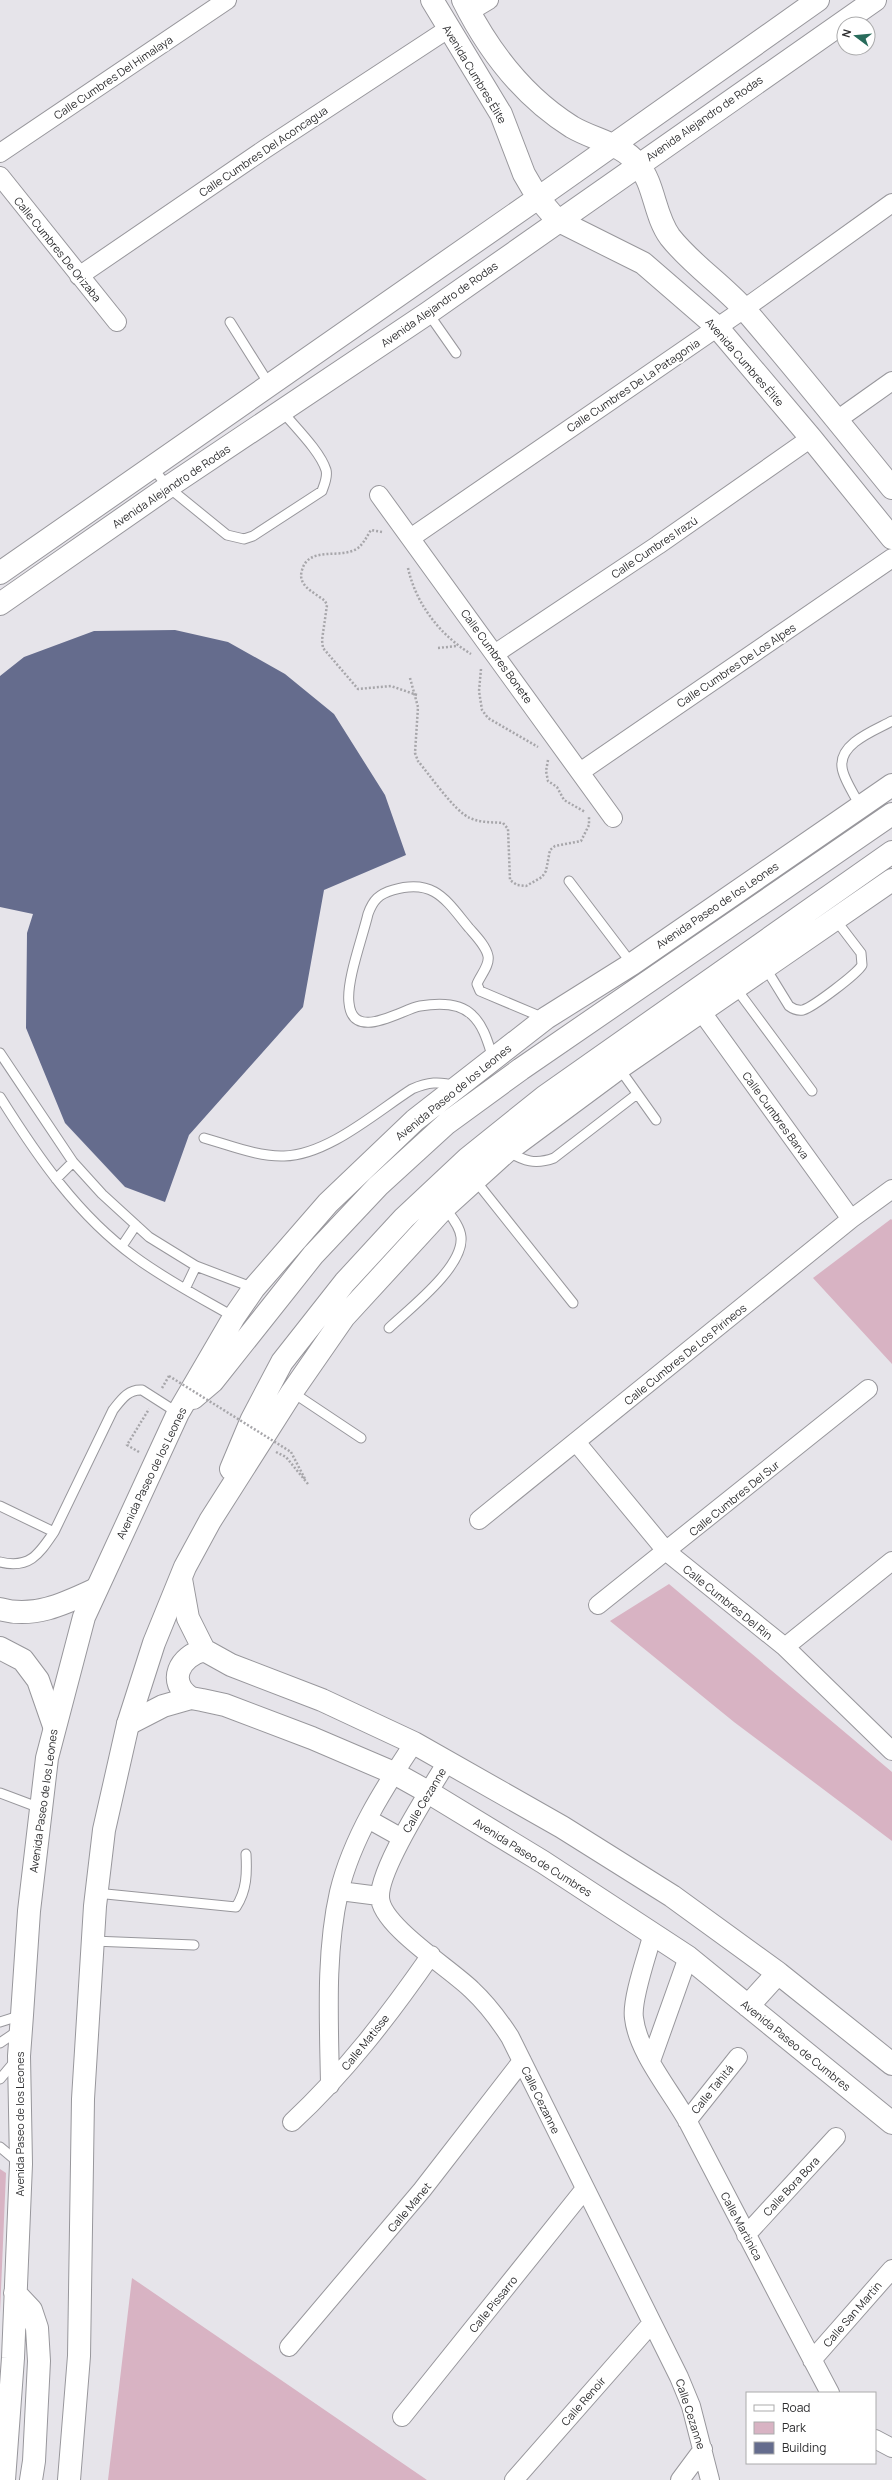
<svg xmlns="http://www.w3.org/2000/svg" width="892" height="2480" font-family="Manrope,sans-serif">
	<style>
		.green { fill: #d8b3c3 }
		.building { fill: #656c8d }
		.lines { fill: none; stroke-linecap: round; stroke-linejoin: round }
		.service-casing { stroke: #98979c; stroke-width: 11 }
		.minor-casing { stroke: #98979c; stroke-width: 20 }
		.tertiary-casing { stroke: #98979c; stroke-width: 24 }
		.primary-casing { stroke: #98979c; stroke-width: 24 }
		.path { stroke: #a7a6aa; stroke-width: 2.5; stroke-dasharray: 2 2; stroke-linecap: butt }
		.service { stroke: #fff; stroke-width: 9 }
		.minor { stroke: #fff; stroke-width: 18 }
		.tertiary { stroke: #fff; stroke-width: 22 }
		.primary { stroke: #fff; stroke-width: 22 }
		.path-bridge { stroke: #a7a6aa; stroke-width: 2.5; stroke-dasharray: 2 2; stroke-linecap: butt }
		.labels { text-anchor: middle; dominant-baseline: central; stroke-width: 4; stroke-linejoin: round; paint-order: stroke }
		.street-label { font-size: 11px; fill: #2e2e30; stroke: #fff }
	</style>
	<rect width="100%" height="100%" fill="#e6e4ea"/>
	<!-- green -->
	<path class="green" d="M891 1219 892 1220V1364L813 1278Z
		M669 1584 892 1772V1841L734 1722 610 1621Z
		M0 2169 6 2173 0 2313Z
		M132 2278 427 2480H108Z"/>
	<!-- building -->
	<path class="building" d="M175 630 228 642 285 674 334 714 385 795 406 855 324 890 303 1007 189 1135 165 1202 125 1187 65 1123 26 1028 27 933 33 914 0 907V676L24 657 94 631Z"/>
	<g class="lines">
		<defs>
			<path id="service" d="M428 313 456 353
				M230 322 269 384
				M152 467 168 487 227 535 244 539 253 536 322 491C324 485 328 477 326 470 320 451 295 427 282 411
				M860 806C855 795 843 779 842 767 839 743 876 730 892 721
				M569 881 632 964
				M765 967 789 1006C793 1009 797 1011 803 1010 813 1007 857 974 862 965L861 953 835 919
				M735 987 812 1091
				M0 1053 73 1162 102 1194 149 1237 196 1266 254 1288
				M493 1058C488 1043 484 1026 472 1015 459 1002 438 1003 420 1006 402 1009 353 1043 349 1003 346 981 363 936 368 914 373 900 379 894 393 890 434 878 446 900 469 928 476 936 486 946 488 956 490 965 480 976 477 984L480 991 544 1018
				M619 1068 656 1120
				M0 1097C37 1156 78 1216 135 1257 166 1280 201 1298 234 1317
				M204 1138C229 1145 258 1157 284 1156 328 1155 376 1112 412 1089 428 1082 439 1081 456 1086
				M507 1151C524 1161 535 1165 554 1158L637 1094
				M56 1179 73 1162
				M475 1180 573 1303
				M122 1246 136 1225
				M185 1289 196 1266
				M389 1328C409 1309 464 1267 461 1237 460 1226 451 1216 445 1208
				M292 1392 361 1438
				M0 1506 54 1532
				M0 1562C30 1569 39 1554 54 1532L113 1410C121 1400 128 1389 142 1390L178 1413
				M0 1793 40 1808
				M96 1893 236 1907C247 1890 247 1873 246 1854
				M93 1941 194 1945
				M0 2022 22 2015
				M0 2043 19 2030
				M0 2079 16 2060
				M0 2147 19 2163"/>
			<path id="minor" d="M469 12 489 0
				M0 153 227 0
				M0 176 117 322
				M79 276 265 149 448 29
				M837 420 892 381
				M379 495 613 818
				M412 537 744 309 892 203
				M496 653 658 545 811 438
				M580 772 892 558
				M701 1011 851 1219
				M576 1442 667 1552 785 1647 892 1751
				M479 1520 851 1219 892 1189
				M598 1605 868 1389
				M785 1647 892 1561
				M447 1762C431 1788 379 1868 380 1897 380 1925 451 1969 472 1990 487 2004 499 2020 510 2037L679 2377 691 2406 710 2480
				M368 1819 402 1838
				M340 1891 379 1896
				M653 1933C648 1953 631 1999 634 2018 638 2053 671 2091 688 2122 735 2212 782 2303 830 2393
				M651 2061 688 1957
				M330 2085C329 2021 325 1954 339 1892 352 1838 384 1788 414 1743
				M687 2121 738 2057
				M292 2122C345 2073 390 2014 431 1955
				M746 2235 836 2137
				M289 2347 422 2190 522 2061
				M812 2360 892 2269
				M402 2417 584 2190
				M875 2439 892 2448
				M514 2480 652 2323
				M680 2480 703 2449"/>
			<path id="tertiary" d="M432 0 501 114 524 174 538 198 557 220 643 263 717 327 811 438 892 538
				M463 0C488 50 524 97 572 127 594 140 621 143 638 164 655 185 654 215 670 237 692 265 722 284 746 311 796 369 844 429 892 488
				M0 573 538 198 818 0
				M0 604 168 487 428 313 875 0
				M181 1579 188 1618 204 1650 231 1665 322 1700 414 1743 562 1827 672 1896 778 1973 892 2064
				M0 1609C34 1619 66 1603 96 1589
				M0 1648 23 1660 38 1680 54 1726
				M191 1698C166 1682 180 1656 204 1650
				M128 1724 163 1706 191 1698 202 1700 225 1705 312 1738 394 1773 428 1792 543 1862 688 1957 892 2123
				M748 2006 778 1973"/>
			<path id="primary" d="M193 1398 213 1381 313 1255 378 1186 447 1123 521 1069 892 814
				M231 1469 252 1419 282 1362 345 1282 404 1218 468 1158 544 1097 892 852
				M15 2293 31 2310 37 2328 39 2361 34 2461 31 2480
				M4 2480 13 2358 21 2164 19 2056 22 2015 29 1911 47 1758 84 1617 178 1413 234 1317 254 1288 328 1203 415 1120 546 1018 632 964 892 785
				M69 2480 79 2356 83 2099 95 1906 104 1830 128 1724 154 1643 185 1567 210 1521 292 1392 344 1317 445 1207 507 1151 619 1068 892 880"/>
		</defs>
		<!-- service casing -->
		<use href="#service" class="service-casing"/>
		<!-- minor casing -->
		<use href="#minor" class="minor-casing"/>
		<!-- tertiary casing -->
		<use href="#tertiary" class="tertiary-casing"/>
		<!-- primary casing -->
		<use href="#primary" class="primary-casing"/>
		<!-- path -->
		<path class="path" d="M382 532 371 530C367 536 364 543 358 548 341 560 309 545 302 570 297 586 314 592 325 601L327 605 322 640 323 648 358 689 391 686 417 695
			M408 568C416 604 440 635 471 654
			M438 648 457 646
			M481 669 479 691 482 710 488 718 538 747
			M410 678 418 707 415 753 418 761C429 774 455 812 470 818 481 823 492 822 503 823L508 829 510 880 517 885 526 886 542 877 546 871 550 850 555 846 581 841 589 825V817
			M548 760 546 771 548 781 557 787 564 800 585 812
			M162 1388 169 1376
			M139 1452 127 1445 149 1409
			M276 1452 286 1457 308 1484
			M291 1452 305 1479"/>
		<!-- service -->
		<use href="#service" class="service"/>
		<!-- minor -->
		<use href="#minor" class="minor"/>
		<!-- tertiary -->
		<use href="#tertiary" class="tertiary"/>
		<!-- primary -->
		<use href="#primary" class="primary"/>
		<!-- path-bridge -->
		<path class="path-bridge" d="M169 1376 291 1452"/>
	</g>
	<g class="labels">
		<!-- street labels -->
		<g class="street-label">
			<text transform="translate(475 74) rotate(59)">Avenida Cumbres Élite</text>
			<text transform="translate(113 77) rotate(-34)">Calle Cumbres Del Himalaya</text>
			<text transform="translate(704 118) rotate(-35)">Avenida Alejandro de Rodas</text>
			<text transform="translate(263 151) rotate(-34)">Calle Cumbres Del Aconcagua</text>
			<text transform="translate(58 249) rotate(51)">Calle Cumbres De Orizaba</text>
			<text transform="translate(439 304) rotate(-35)">Avenida Alejandro de Rodas</text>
			<text transform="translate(745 362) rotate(49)">Avenida Cumbres Élite</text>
			<text transform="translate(633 385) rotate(-34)">Calle Cumbres De La Patagonia</text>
			<text transform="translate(171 486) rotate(-34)">Avenida Alejandro de Rodas</text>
			<text transform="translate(654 547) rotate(-34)">Calle Cumbres Irazú</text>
			<text transform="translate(497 656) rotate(54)">Calle Cumbres Bonete</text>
			<text transform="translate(736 665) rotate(-34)">Calle Cumbres De Los Alpes</text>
			<text transform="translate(717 905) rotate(-34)">Avenida Paseo de los Leones</text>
			<text transform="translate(453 1092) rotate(-39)">Avenida Paseo de los Leones</text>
			<text transform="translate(776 1115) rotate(54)">Calle Cumbres Barva</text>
			<text transform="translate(685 1354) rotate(-39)">Calle Cumbres De Los Pirineos</text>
			<text transform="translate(151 1473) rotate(-64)">Avenida Paseo de los Leones</text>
			<text transform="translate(734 1498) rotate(-39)">Calle Cumbres Del Sur</text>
			<text transform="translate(728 1602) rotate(39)">Calle Cumbres Del Rin</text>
			<text transform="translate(424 1800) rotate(-59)">Calle Cezanne</text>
			<text transform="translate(43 1801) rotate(-82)">Avenida Paseo de los Leones</text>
			<text transform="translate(533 1857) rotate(32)">Avenida Paseo de Cumbres</text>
			<text transform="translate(365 2042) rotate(-51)">Calle Matisse</text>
			<text transform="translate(796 2045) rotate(39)">Avenida Paseo de Cumbres</text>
			<text transform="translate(712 2089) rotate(-51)">Calle Tahitá</text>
			<text transform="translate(541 2100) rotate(64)">Calle Cezanne</text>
			<text transform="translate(19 2124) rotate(-90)">Avenida Paseo de los Leones</text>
			<text transform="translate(791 2186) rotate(-47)">Calle Bora Bora</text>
			<text transform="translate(409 2207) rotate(-50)">Calle Manet</text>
			<text transform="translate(742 2226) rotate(62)">Calle Martinica</text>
			<text transform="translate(493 2304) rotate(-51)">Calle Pissarro</text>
			<text transform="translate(852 2314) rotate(-49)">Calle San Martin</text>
			<text transform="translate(583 2401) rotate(-49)">Calle Renoir</text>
			<text transform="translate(691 2414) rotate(72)">Calle Cezanne</text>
		</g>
	</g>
	<!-- legend -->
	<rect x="746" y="2392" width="130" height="72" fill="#ffffff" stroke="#ababac"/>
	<rect x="754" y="2405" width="20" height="6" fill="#ffffff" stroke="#ababac"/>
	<text x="782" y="2412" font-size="12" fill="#2e2e30">Road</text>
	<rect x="754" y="2422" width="20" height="12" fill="#d8b3c3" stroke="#ababac"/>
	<text x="782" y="2432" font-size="12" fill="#2e2e30">Park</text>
	<rect x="754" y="2442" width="20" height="12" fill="#656c8d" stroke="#ababac"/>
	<text x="782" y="2452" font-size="12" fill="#2e2e30">Building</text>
	<!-- north arrow -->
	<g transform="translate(856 36) rotate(286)"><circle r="19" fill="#ffffff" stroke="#ababac"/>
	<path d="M0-3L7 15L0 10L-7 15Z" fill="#286b5b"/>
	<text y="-6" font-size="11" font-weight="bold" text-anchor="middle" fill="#2e2e30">N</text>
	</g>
</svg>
